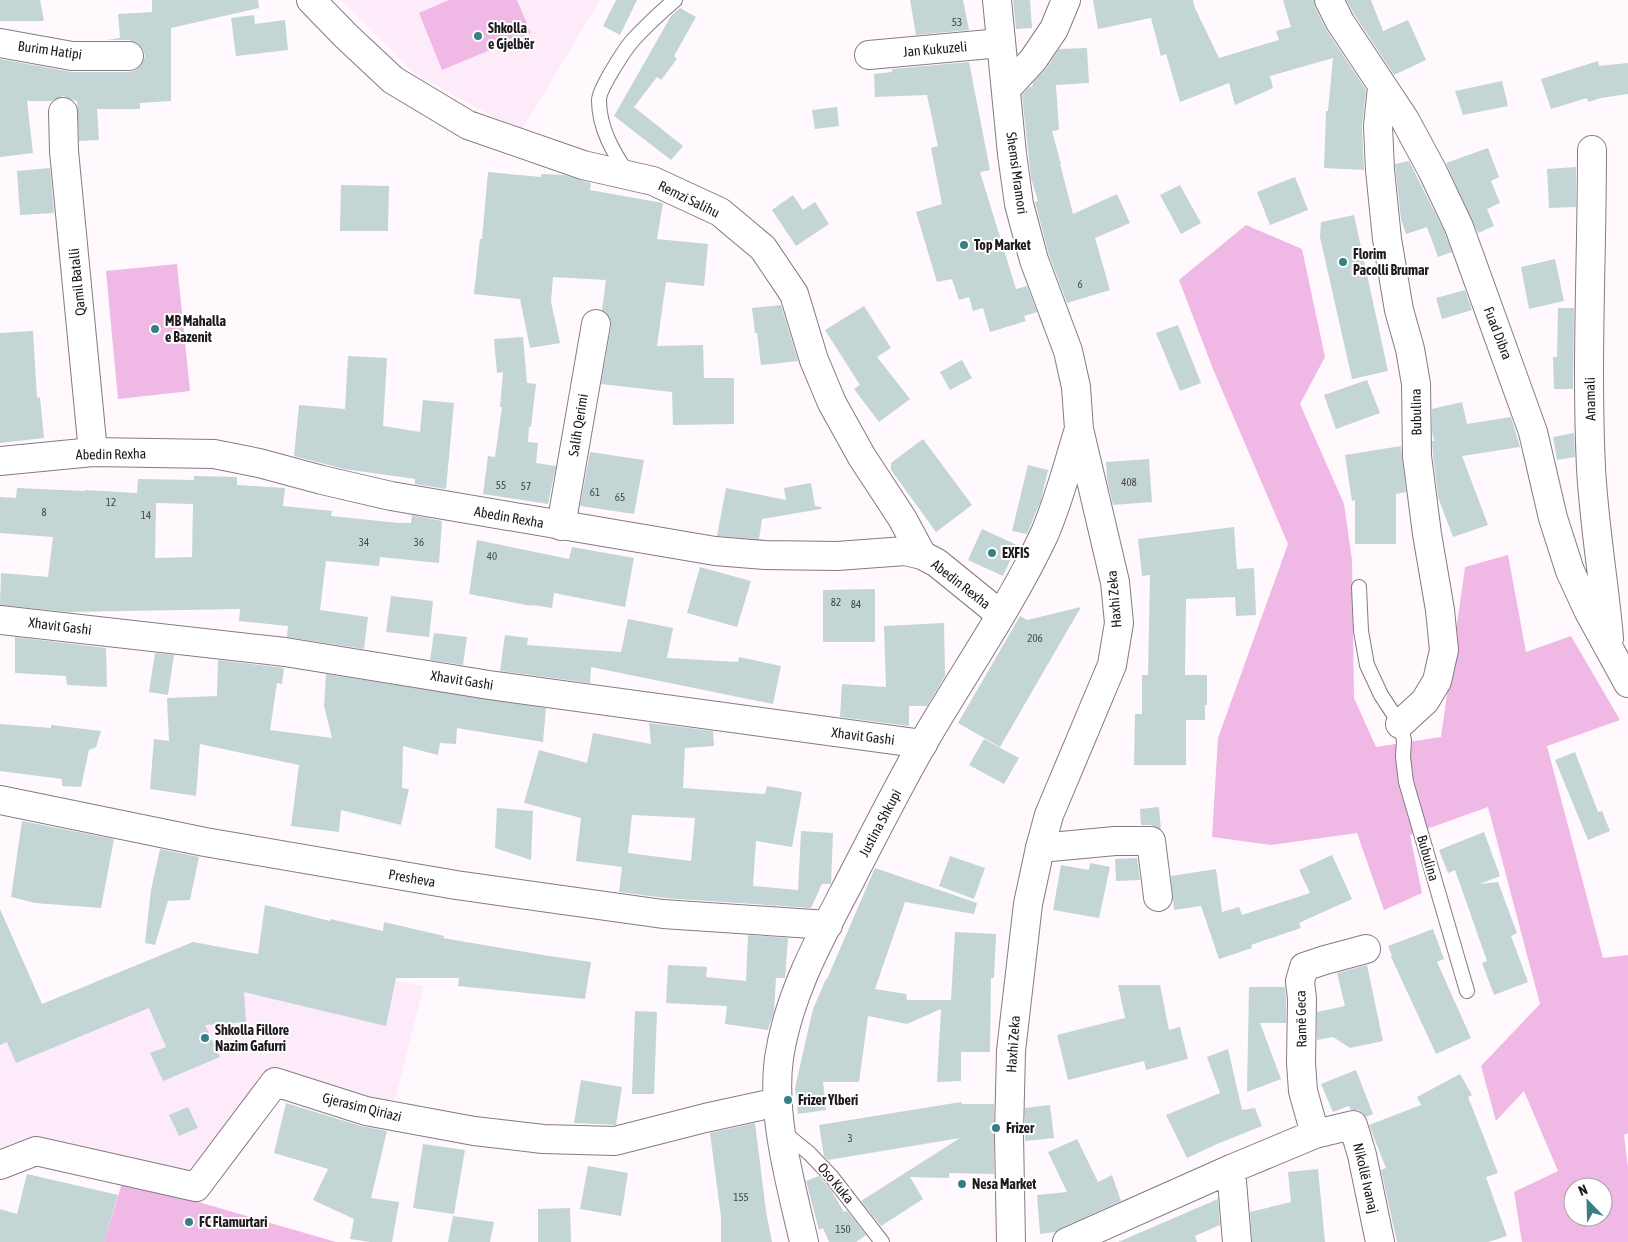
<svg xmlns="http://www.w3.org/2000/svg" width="1628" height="1242" font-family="'Asap Condensed',sans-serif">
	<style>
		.built { fill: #feebfa }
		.green { fill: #efb8e5; fill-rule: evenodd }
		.building { fill: #c4d5d6; fill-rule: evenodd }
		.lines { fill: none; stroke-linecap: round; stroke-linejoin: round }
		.service-casing { stroke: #857a83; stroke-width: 16 }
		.minor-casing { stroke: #857a83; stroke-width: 30 }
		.tertiary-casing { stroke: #857a83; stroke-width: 30 }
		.service { stroke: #fff; stroke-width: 14 }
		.minor { stroke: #fff; stroke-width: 28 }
		.tertiary { stroke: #fff; stroke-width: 28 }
		.poi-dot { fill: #377f86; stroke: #fff; stroke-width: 2 }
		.labels { text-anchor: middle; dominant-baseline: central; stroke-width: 4; stroke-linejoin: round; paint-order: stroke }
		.number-label { font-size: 11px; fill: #48494b }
		.poi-label { font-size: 14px; font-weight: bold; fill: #1e1a1d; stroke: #fff; text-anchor: start }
		.street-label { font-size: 14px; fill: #1e1a1d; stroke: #fff }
	</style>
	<rect width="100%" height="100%" fill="#fff8fd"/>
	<!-- built -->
	<path class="built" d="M341 0H600L521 131 466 102 413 72Z
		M0 910 42 1004 193 942 424 986 393 1106 270 1072 189 1179 0 1158Z"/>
	<!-- green -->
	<path class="green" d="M449 0H517L531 33 442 70 419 13Z
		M1246 225 1302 249 1325 357 1300 404 1344 504 1352 560 1354 698 1376 747 1441 737 1465 567 1508 555 1526 652 1571 636 1620 720 1547 746 1603 958 1628 955V1133L1624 1135 1628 1167V1242H1522L1514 1192 1558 1171 1524 1091 1496 1121 1481 1066 1540 1004 1488 807 1410 835 1422 893 1384 910 1357 833 1271 845 1212 837 1218 738 1288 544 1213 369 1179 280ZM1573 1187H1603V1217H1573Z
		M177 264 190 391 118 399 106 271Z
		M123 1180 336 1242H104Z"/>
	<!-- building -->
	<path class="building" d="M0 0H40L44 21H0Z
		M152 0H258L259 8 171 28V101L140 103V109H97L99 140 79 141 77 101 63 96 52 101H27L33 153 0 157V59L72 72H129L136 70 142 64 145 56 143 49 137 43 129 40H107L120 38 118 14 152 12Z
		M616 0H637L620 35 603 26Z
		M910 0H963L969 30 916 35Z
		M1013 0H1030L1032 28 1016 29Z
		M1093 0H1193L1194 6 1219 58 1279 40 1276 31 1291 27 1283 0H1314L1315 7 1327 31 1366 90 1362 127 1364 170 1324 168 1326 111H1328L1333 58 1270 76 1273 88 1235 105 1229 83 1180 102 1166 54 1161 56 1151 18 1098 29Z
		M1346 0H1371L1383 31 1408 20 1426 60 1394 75 1354 14Z
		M680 8 696 17 674 56 677 59 661 80 657 77 634 107 683 146 671 160 614 116 671 16Z
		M254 15 255 24 285 20 288 50 236 56 231 18Z
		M1087 48 1089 83 1056 85 1059 130 1052 131 1061 164H1060L1073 214 1117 194 1130 223 1095 238 1110 290 1067 303 1049 255 1035 202 1038 201 1031 178 1022 95 1029 87H1032L1033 82 1046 69 1059 49Z
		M1598 61 1599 66 1628 63V94L1601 98 1588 102 1587 98 1551 109 1541 79Z
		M969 62 990 170 980 172 1016 289 1027 286 1037 312 1024 316 1026 321 990 332 983 308 973 311 969 297 959 300 952 279 937 282 916 212 942 204 931 148 938 146 927 95 875 97 874 74 892 72V69Z
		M1502 81 1508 106 1463 115 1455 91Z
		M837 107 839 126 815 129 812 110Z
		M1488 148 1499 177 1491 181 1500 203 1487 209 1494 226 1478 233 1446 163Z
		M1409 161 1445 233 1452 252 1438 257 1427 227 1406 234 1401 219 1395 164Z
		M1576 167V207L1549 208 1547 169Z
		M50 168 54 213 20 215 17 171Z
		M488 172 541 177V174L564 175 591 183 590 190 663 203 657 239 708 244 704 286 666 282 657 346 703 345 704 378H734V424L673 425 672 392 601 384 611 327 610 318 606 312 602 310 606 280 553 277 551 302 560 343 530 348 520 299 474 294 480 239H482Z
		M1295 177 1308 210 1270 225 1257 192Z
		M341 185 389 186 388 231H340Z
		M1180 185 1201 223 1181 234 1160 195Z
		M793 195 803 210 815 202 829 224 796 246 772 210Z
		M1354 215 1388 371 1352 379 1320 237 1321 222Z
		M1555 259 1564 301 1529 309 1521 267Z
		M1465 290 1472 310 1442 319 1436 298Z
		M781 305 798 361 761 365 757 333H755L752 308Z
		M864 306 891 348 877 357 910 399 879 422 854 389 860 385 825 330Z
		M1558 308H1574L1573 389H1554L1553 357H1557Z
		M1178 325 1201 383 1180 391 1156 333Z
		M33 331 37 398 40 397 44 438 0 443V333Z
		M523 337 527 383 536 384 531 427H529L528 442 538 443 536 463 556 466 548 504 483 494 488 456 495 457 502 407H500L503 372 497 373 494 339Z
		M348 356 387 358 383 426 420 432 423 400 454 403 446 489 415 484V479L344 469 294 456 299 405 345 409Z
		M962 360 972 378 950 390 940 372Z
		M1367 380 1380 413 1336 429 1324 395Z
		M1462 402 1467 424 1511 417 1520 447 1462 456 1488 525 1453 537 1438 497 1433 455 1432 441H1434L1432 431V409Z
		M1574 433 1575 457 1557 460 1553 437Z
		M923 439 972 505 936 532 891 470V463Z
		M1401 446 1406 492 1396 494V544H1355V500L1352 501 1345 455Z
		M590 452 644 460 634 514 580 506Z
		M1149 459 1152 502 1113 505 1107 479 1106 462Z
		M1028 465 1048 470 1041 500 1027 534 1012 531Z
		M194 476 237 477V485L285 488 283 506 332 511 331 516 399 523H411L412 515 442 521 439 563 380 557 379 566 326 561 320 610 368 617 364 649 287 637 288 626 239 621 240 609 68 612 0 605 1 573 48 577 53 537 0 533V497L16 498 17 488 85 491V490L137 493 138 479 194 480ZM156 503 193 504 192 557 155 558Z
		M811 483 815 506 821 507V509L762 519 759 539 717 536 726 488 786 500 784 488Z
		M1234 527 1237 569 1254 568 1256 615 1236 616 1235 597 1186 599 1185 675H1207V705H1205V720H1186V765H1134L1135 714H1142V675H1148L1150 575 1142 576 1138 539Z
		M982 529 1017 545 1003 576 968 560Z
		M477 540 569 559 572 547 634 558 625 607 554 593 552 608 533 605 532 606 469 594Z
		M700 567 751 581 737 627 687 613Z
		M875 589V642H823V590Z
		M391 596 433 601 429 637 386 632Z
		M1081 607 1000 747 958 723 1020 616 1027 620Z
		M628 619 673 628 667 658 738 662 739 657 781 666 773 704 591 667 590 683 500 671 505 635 528 638 527 645 621 652Z
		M944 623 945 676 927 706H909V726L840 717 842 684 886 687 884 626Z
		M434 633 467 637 463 665 430 660Z
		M15 637 106 648 107 687 67 685 66 676 15 673Z
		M155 653 174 655 168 695 149 692Z
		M218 660 284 668 282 684 277 683 270 730 332 738 324 706 326 674 546 708 543 742 457 728 456 744 440 743 438 755 403 746 402 788 409 789 401 825 341 810 339 832 291 826 299 765 200 744 196 796 150 789 154 739 169 741 167 698 217 696Z
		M649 723 713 731 714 746 685 748 683 788 765 794 767 786 802 792 792 847 756 841 753 886 798 890 801 831 833 833 831 884H822L811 908 665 898 619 892 622 867 576 861 581 818 524 803 539 750 587 763 593 733 651 744ZM632 815 695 818 691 861 628 853Z
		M0 724 51 728V725L101 731 96 747 89 750 81 787 62 786V779L0 771Z
		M984 739 1019 758 1004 784 969 765Z
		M1575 752 1598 812 1602 811 1610 831 1588 840 1555 760Z
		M1159 807 1161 830 1151 825H1141L1140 809Z
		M497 808 533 811 531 860 495 848Z
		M22 821 114 839 101 908 35 903 11 897Z
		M1484 832 1500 876 1480 884 1498 882 1517 933 1511 936 1528 982 1494 995 1482 963 1487 961 1455 870 1448 873 1439 850Z
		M160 849 199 857 190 900 168 901 155 945 145 943 151 890Z
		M1332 855 1352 899 1299 923 1301 928 1251 945 1252 948 1219 959 1201 906 1174 910 1171 876 1216 869 1222 912 1239 907 1242 915 1310 893 1299 870Z
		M950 856 985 868 974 899 939 886Z
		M1137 858 1140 880 1116 881 1115 859Z
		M1090 863 1110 867 1099 918 1053 910 1061 865 1089 870Z
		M875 868 977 903 974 914 905 902 875 989 906 994 907 1000H951L955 932 996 934 994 978H991L990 1052H961V1081L937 1082 941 1009 907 1024 868 1016 859 1082H823L826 1110 798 1114 795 1088 813 1009 826 979H827Z
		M265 905 330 921V919L383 931 384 922 444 936 443 938 549 956 591 962 585 999 458 986 459 978H396L386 1026 244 992 246 1022 205 1025 220 1057 163 1081 150 1053 166 1047 149 1008 16 1063 7 1042 0 1045V909L42 1004 193 942 258 954Z
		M1433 929 1444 959 1437 962 1471 1038 1436 1054 1391 957 1392 956 1388 946Z
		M748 935 788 938 785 978H776L774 1012 768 1030 725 1024 727 1006 666 1003 668 965 707 967 706 977 746 981Z
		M1367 965 1383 1041 1350 1048 1333 1037 1317 1040V1012L1345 1006 1337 973Z
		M1118 985H1160L1169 1030 1180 1027 1188 1059 1146 1070 1144 1061 1068 1080 1057 1035 1125 1018Z
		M1249 987H1285L1286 1000V1023H1260L1281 1079 1247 1092Z
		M635 1011 657 1012 654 1094H632Z
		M1228 1049 1242 1110 1255 1108 1262 1126 1217 1144 1187 1158 1166 1115 1220 1093 1207 1057Z
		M1356 1070 1373 1114 1366 1117 1358 1110H1351L1349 1106 1333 1112 1321 1084Z
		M1460 1074 1472 1095 1468 1097 1498 1173 1486 1177 1507 1236 1488 1242H1397L1381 1170 1386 1168 1369 1125 1421 1105 1417 1097Z
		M581 1080 622 1087 616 1125 574 1123Z
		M961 1102 962 1104H994V1174L949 1173V1178L910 1177 923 1199 881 1226 861 1201 960 1138 828 1160 824 1156 819 1125Z
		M286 1103 361 1126 387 1131 371 1198 399 1202 392 1242H370L350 1239 354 1219 313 1200 328 1169 274 1153Z
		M1050 1105 1054 1138 1025 1141V1108Z
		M188 1107 198 1128 179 1136 169 1115Z
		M755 1123 766 1211 772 1242H721V1217L710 1133Z
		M1077 1139 1098 1182 1112 1175 1121 1201 1061 1228 1055 1232 1040 1234 1037 1195 1067 1192 1048 1152Z
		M423 1144 465 1150 454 1214 413 1208Z
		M588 1166 628 1173 621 1216 580 1209Z
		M1318 1169 1325 1242H1252L1250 1212 1291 1202 1288 1172Z
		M27 1174 118 1195 104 1242H0V1209L17 1214Z
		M819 1176 831 1190 844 1212 847 1211 866 1235 856 1242H829L823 1228 819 1230 806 1181Z
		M1218 1199 1220 1225 1195 1236 1197 1242H1118Z
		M570 1208 571 1242H538V1209Z
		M453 1216 494 1222 490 1242H448Z"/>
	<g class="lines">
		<defs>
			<path id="service" d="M628 174C613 152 599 128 599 100 599 89 625 49 633 40 646 26 661 12 675 0
				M1359 587 1361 631 1367 665 1381 695 1400 724 1404 740 1403 757 1406 782 1467 991
				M783 1132 809 1153 831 1176 882 1242"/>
			<path id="minor" d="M311 0 346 36 393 80 468 125 583 165 653 181 720 212 763 248 794 294 814 360 832 403 862 457 902 518 922 555
				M1329 0 1340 22 1405 120 1433 172 1459 227 1533 432 1553 518 1570 571 1589 612 1628 683
				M0 43 72 56H129
				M869 55 1001 43
				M1382 87 1378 126 1380 170 1387 239 1399 310 1410 349 1416 384 1417 456 1427 534 1440 610 1444 650 1437 681 1425 701 1400 724
				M1007 88 1033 60 1054 29 1066 0
				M63 112 64 151 93 452
				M1592 150C1592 256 1586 362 1591 468 1594 525 1604 581 1609 638
				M561 526 596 324
				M0 620 285 652 489 685 923 744
				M0 800 205 842 456 885 663 914 828 925
				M1040 848 1115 841H1151L1158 897
				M1315 1134 1303 1091 1301 1063 1302 999 1300 981 1304 967 1325 960 1366 949
				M0 1165 36 1151 196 1187 275 1082 366 1111 474 1131 543 1139 615 1141 705 1118 778 1102
				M1231 1169 1237 1242
				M1067 1242 1231 1169 1315 1134 1353 1125 1362 1155 1380 1242"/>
			<path id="tertiary" d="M997 0 1012 154 1019 204 1034 260 1068 351 1076 387 1079 429 1115 582 1119 623 1112 665 1049 815 1040 848 1028 904 1011 1051 1009 1135 1011 1242
				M0 461 93 452 214 454 259 463 322 480 391 496 715 551 765 555 837 556 905 551 922 555 937 563 1001 615
				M804 1242C791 1185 771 1116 779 1058 789 992 822 935 852 877 875 832 898 787 923 743 963 674 1010 607 1044 535 1059 501 1068 464 1079 429"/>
		</defs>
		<!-- service casing -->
		<use href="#service" class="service-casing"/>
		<!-- minor casing -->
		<use href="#minor" class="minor-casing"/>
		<!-- tertiary casing -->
		<use href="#tertiary" class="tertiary-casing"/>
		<!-- service -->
		<use href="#service" class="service"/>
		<!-- minor -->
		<use href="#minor" class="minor"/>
		<!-- tertiary -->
		<use href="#tertiary" class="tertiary"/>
	</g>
	<!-- markers -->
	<g class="poi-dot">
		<circle cx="478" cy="36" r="5"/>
		<circle cx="964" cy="245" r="5"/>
		<circle cx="1343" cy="262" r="5"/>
		<circle cx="155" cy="329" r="5"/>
		<circle cx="992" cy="553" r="5"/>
		<circle cx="205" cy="1038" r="5"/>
		<circle cx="788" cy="1100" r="5"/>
		<circle cx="996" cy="1128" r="5"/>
		<circle cx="962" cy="1184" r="5"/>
		<circle cx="189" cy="1222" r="5"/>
	</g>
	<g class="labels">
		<!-- number labels -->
		<g class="number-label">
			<text x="957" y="22">53</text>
			<text x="1080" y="284">6</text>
			<text x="1129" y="482">408</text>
			<text x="501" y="485">55</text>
			<text x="526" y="486">57</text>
			<text x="595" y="492">61</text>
			<text x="620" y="497">65</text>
			<text x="111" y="502">12</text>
			<text x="44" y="512">8</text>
			<text x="146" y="515">14</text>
			<text x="364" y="542">34</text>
			<text x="419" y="542">36</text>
			<text x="492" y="556">40</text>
			<text x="836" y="602">82</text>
			<text x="856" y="604">84</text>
			<text x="1035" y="638">206</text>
			<text x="850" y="1138">3</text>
			<text x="741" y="1197">155</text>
			<text x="843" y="1229">150</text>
		</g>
		<!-- poi labels -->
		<g class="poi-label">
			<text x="488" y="28">Shkolla<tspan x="488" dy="16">e Gjelbër</tspan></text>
			<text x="974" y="245">Top Market</text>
			<text x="1353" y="254">Florim<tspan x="1353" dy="16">Pacolli Brumar</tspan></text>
			<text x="165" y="321">MB Mahalla<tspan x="165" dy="16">e Bazenit</tspan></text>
			<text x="1002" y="553">EXFIS</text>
			<text x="215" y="1030">Shkolla Fillore<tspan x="215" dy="16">Nazim Gafurri</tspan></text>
			<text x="798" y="1100">Frizer Ylberi</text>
			<text x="1006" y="1128">Frizer</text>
			<text x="972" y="1184">Nesa Market</text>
			<text x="199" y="1222">FC Flamurtari</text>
		</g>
		<!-- street labels -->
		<g class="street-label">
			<text transform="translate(935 49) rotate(-5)">Jan Kukuzeli</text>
			<text transform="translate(50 50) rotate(8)">Burim Hatipi</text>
			<text transform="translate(1017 173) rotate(82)">Shemsi Mramori</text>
			<text transform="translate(689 199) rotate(26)">Remzi Salihu</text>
			<text transform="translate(77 282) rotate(-96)">Qamil Batalli</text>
			<text transform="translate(1498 333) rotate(69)">Fuad Dibra</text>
			<text transform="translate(1590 399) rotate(-91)">Anamali</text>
			<text transform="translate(1416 412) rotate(-91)">Bubulina</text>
			<text transform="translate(578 425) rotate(-81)">Salih Qerimi</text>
			<text transform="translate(111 454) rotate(-1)">Abedin Rexha</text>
			<text transform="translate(509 517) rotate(10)">Abedin Rexha</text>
			<text transform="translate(961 584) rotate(38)">Abedin Rexha</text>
			<text transform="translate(1114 599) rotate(-95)">Haxhi Zeka</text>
			<text transform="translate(60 626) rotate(7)">Xhavit Gashi</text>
			<text transform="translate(462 680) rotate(9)">Xhavit Gashi</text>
			<text transform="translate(863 736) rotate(7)">Xhavit Gashi</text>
			<text transform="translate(880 823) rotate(-62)">Justina Shkupi</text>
			<text transform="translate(1428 858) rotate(74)">Bubulina</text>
			<text transform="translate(412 878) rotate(10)">Presheva</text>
			<text transform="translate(1301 1019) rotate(-91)">Ramë Geca</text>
			<text transform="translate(1013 1044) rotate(-86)">Haxhi Zeka</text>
			<text transform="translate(362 1107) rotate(14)">Gjerasim Qiriazi</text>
			<text transform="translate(1366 1178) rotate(77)">Nikollë Ivanaj</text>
			<text transform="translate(836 1183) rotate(50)">Oso Kuka</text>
		</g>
	</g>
	<!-- north arrow -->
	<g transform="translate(1588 1202) rotate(337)"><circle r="24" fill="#ffffff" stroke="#a5a3a5"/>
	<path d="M0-4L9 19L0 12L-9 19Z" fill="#377f86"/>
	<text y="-8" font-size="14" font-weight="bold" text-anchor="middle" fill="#1e1a1d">N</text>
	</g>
</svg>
